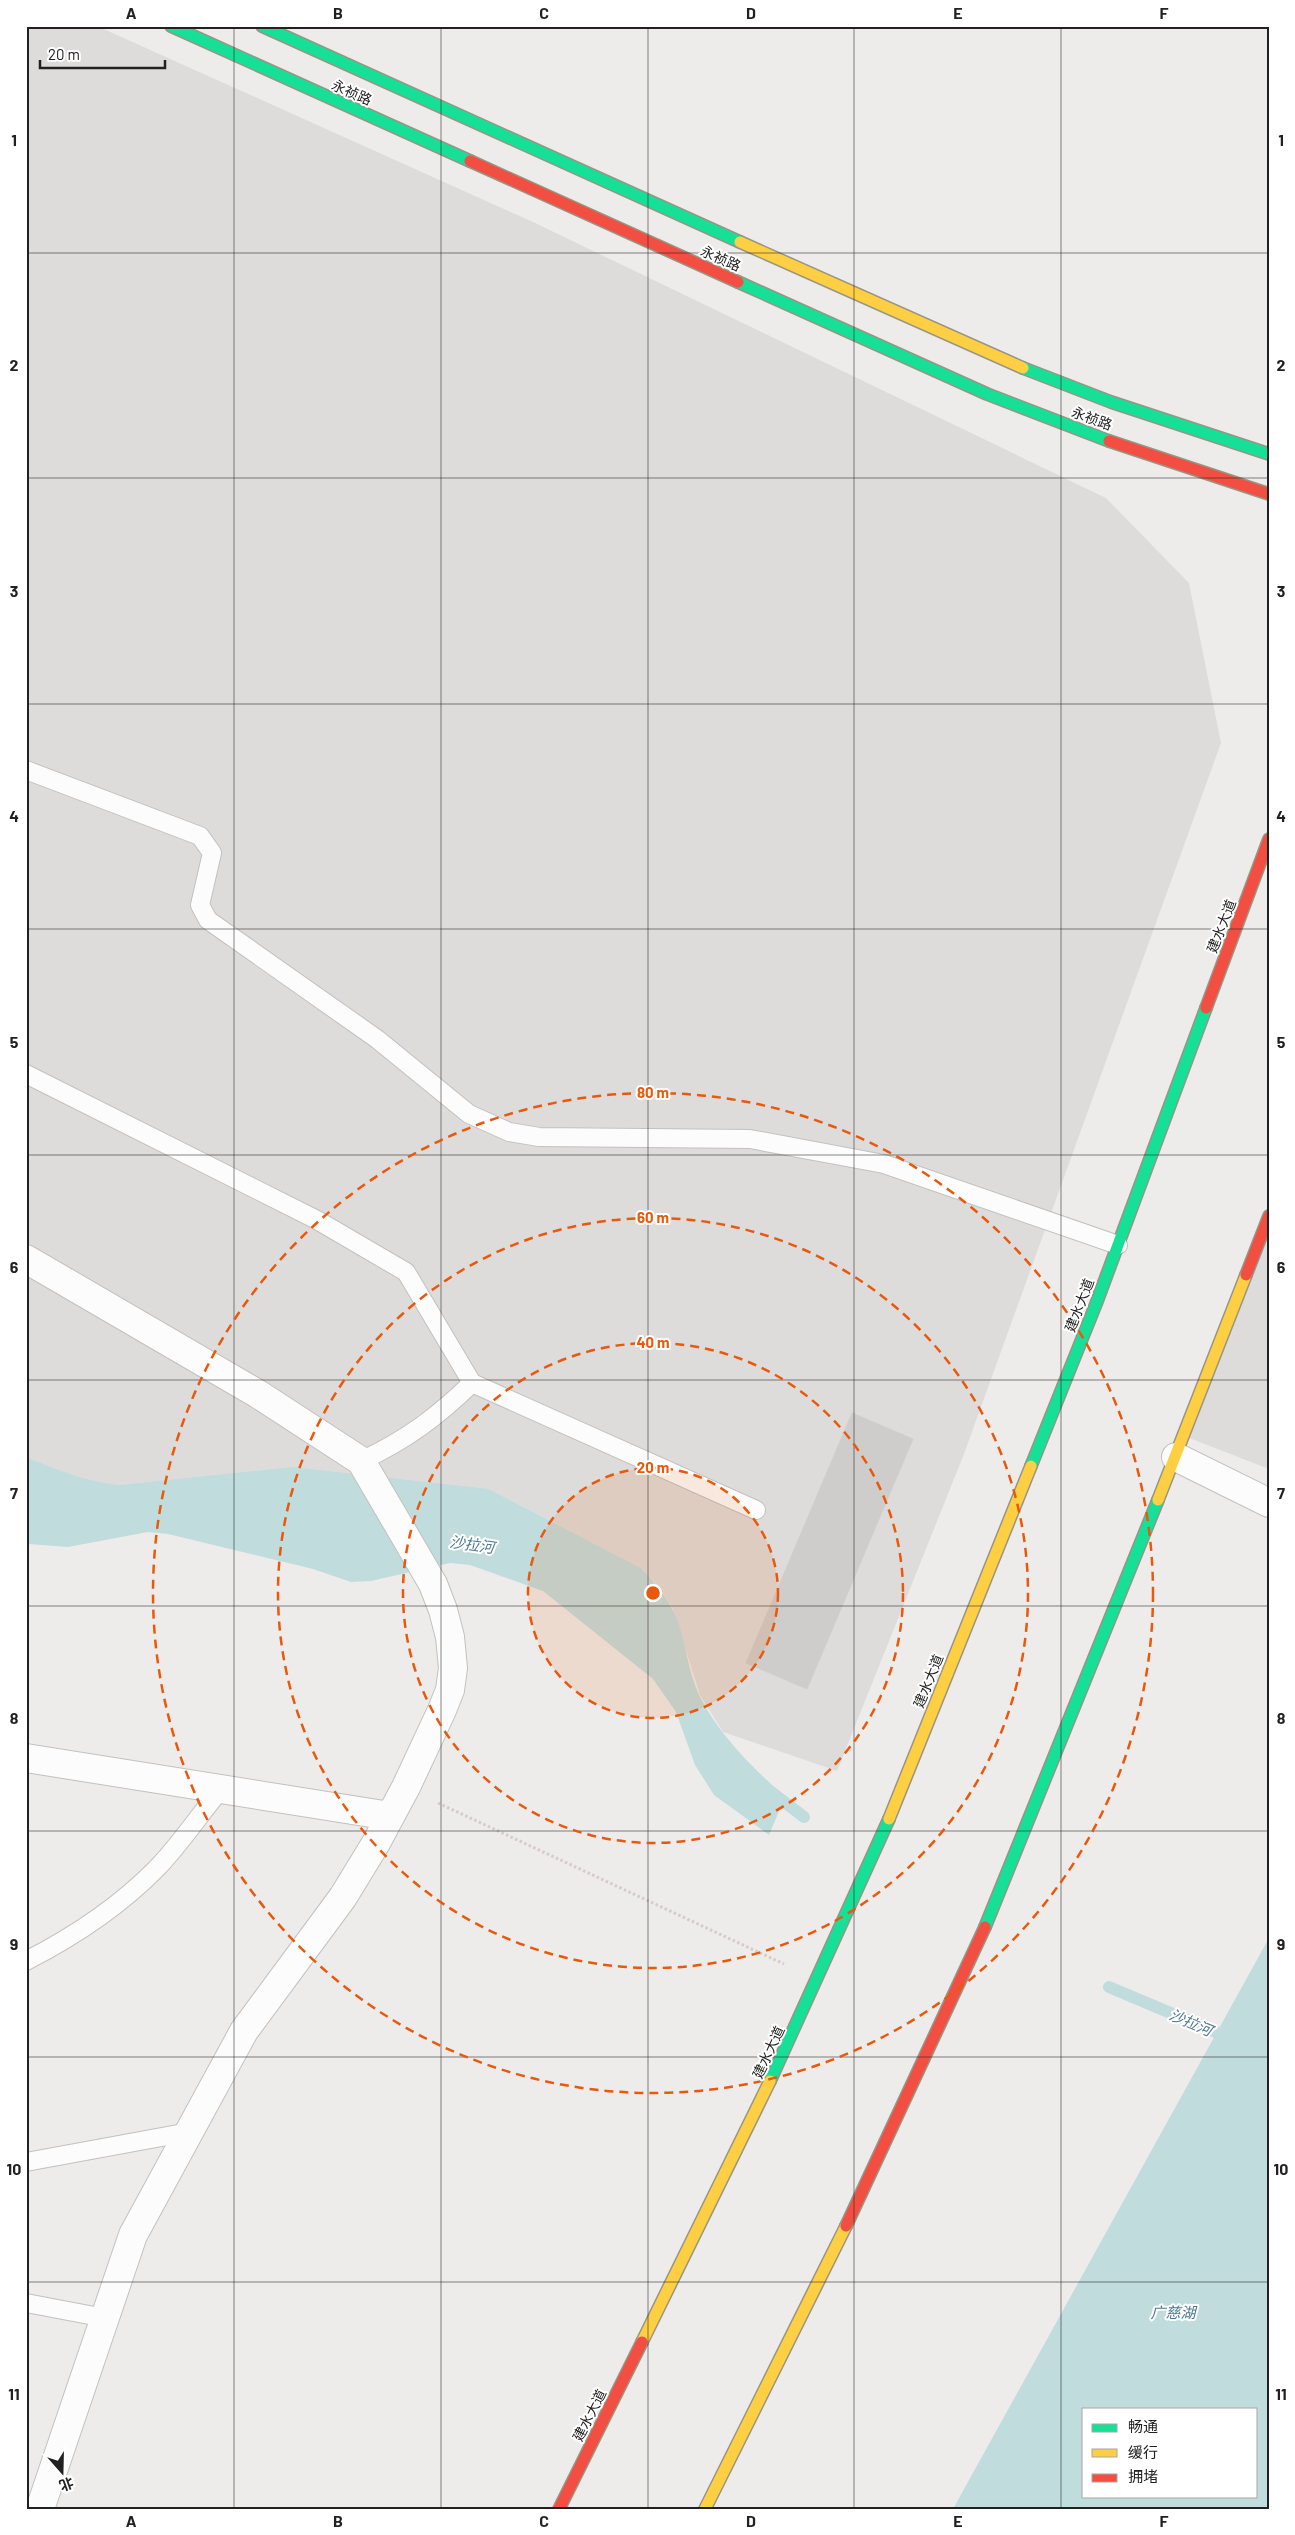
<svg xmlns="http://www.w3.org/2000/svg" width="1295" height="2535" font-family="Barlow,'Noto Sans SC',sans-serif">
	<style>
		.residential { fill: #dedcdb }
		.water { fill: #c1dcdd; fill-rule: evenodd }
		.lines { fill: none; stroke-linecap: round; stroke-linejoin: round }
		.stream { stroke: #c1dcdd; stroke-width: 12 }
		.building { fill: #cfcdcb; stroke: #d1cecc }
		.lane-casing { stroke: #c2c1c0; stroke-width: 20 }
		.street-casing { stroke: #c2c1c0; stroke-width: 30 }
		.fast-casing { stroke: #979584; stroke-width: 14 }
		.slow-casing { stroke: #979584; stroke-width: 14 }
		.jam-casing { stroke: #979584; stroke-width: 14 }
		.path { stroke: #d6caca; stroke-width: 3; stroke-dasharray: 2.5 2.5; stroke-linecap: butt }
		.lane { stroke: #fcfcfc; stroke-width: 18 }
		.street { stroke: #fcfcfc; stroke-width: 28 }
		.fast { stroke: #16e098; stroke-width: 11 }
		.slow { stroke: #ffcf43; stroke-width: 11 }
		.jam { stroke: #f24e42; stroke-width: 11 }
		.grid { fill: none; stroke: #212121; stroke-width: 1; stroke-opacity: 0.55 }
		.ring { fill: none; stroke: #e8590c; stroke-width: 2.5; stroke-dasharray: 9 6 }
		.labels { text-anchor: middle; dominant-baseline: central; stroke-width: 4; stroke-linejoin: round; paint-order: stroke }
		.street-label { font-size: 14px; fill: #212121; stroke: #fff }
		.water-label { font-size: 15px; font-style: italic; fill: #4c7890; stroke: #fff }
		.centre { fill: #e8590c; stroke: #fff; stroke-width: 2.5 }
		.ring-label { font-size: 15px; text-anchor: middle; font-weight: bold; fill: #e8590c; stroke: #fff; stroke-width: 4; stroke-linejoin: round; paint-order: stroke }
		.neatline { fill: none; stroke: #212121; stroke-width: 2 }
		.grid-label { font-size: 16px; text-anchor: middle; font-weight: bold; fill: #212121 }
	</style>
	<rect width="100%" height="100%" fill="#eeecea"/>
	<!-- residential -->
	<path class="residential" d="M26 26H97L533 222 1106 498 1189 583 1221 743 964 1454 837 1771 723 1732 700 1695 673 1609 659 1587 641 1568 489 1489 120 1485 96 1483 73 1477 26 1457Z
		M1269 1206V1469L1184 1436Z"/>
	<!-- water -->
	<path class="water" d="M26 1457C58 1470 86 1482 120 1485L292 1467 489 1489 641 1568C658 1586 673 1604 680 1628 687 1651 689 1673 699 1695 719 1735 752 1767 785 1797L769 1835 714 1795 695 1765 676 1712 653 1679 543 1591 470 1565 450 1563 371 1581 351 1582 313 1569 168 1534 148 1532 68 1547 28 1544Z
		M1269 1938V2509H953ZM1084 2409H1256V2496H1084Z"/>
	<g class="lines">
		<!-- stream -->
		<path class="stream" d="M770 1791 804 1817
			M1109 1987 1218 2033 1232 2042"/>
	</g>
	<!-- building -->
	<path class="building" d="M852 1413 913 1439 807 1689 746 1663Z"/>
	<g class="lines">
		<defs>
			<path id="lane" d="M26 770 200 836 212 853 200 905 208 920 377 1039 469 1114 509 1132 539 1137 750 1139 884 1164 1118 1245
				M26 1074 317 1220 406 1272 472 1383 756 1510
				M361 1461C406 1440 437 1417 472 1383
				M26 1961C73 1937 121 1905 158 1867 181 1843 200 1814 221 1789
				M26 2162 189 2132
				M26 2303 105 2318"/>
			<path id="street" d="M26 1259 258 1394 361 1461 433 1584 443 1610 450 1637 453 1668 450 1690 442 1710 406 1787 376 1843 343 1897 244 2031 133 2235 40 2509
				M1176 1457 1269 1503
				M26 1758 390 1816"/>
			<path id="fast" d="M171 26 470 161
				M262 26 740 242
				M738 282 987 394 1109 441
				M1023 368 1111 402 1269 454
				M1031 1466 1096 1304 1206 1008
				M985 1927 1158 1500
				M770 2081 889 1819"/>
			<path id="slow" d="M740 242 1023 368
				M1158 1500 1246 1275
				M889 1819 1031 1466
				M642 2342 770 2081
				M705 2509 846 2226"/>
			<path id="jam" d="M470 161 738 282
				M1109 441 1269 494
				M1206 1008 1269 839
				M1246 1275 1269 1216
				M846 2226 985 1927
				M559 2509 642 2342"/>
		</defs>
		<!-- lane casing -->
		<use href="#lane" class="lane-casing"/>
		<!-- street casing -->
		<use href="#street" class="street-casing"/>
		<!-- fast casing -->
		<use href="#fast" class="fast-casing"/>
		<!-- slow casing -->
		<use href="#slow" class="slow-casing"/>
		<!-- jam casing -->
		<use href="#jam" class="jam-casing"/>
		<!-- path -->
		<path class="path" d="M438 1803 784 1964"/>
		<!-- lane -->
		<use href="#lane" class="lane"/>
		<!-- street -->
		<use href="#street" class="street"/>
		<!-- fast -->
		<use href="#fast" class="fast"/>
		<!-- slow -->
		<use href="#slow" class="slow"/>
		<!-- jam -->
		<use href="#jam" class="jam"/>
	</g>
	<!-- grid -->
	<path class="grid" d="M234 26V2509M441 26V2509M648 26V2509M854 26V2509M1061 26V2509M26 253H1269M26 478H1269M26 704H1269M26 929H1269M26 1155H1269M26 1380H1269M26 1606H1269M26 1831H1269M26 2057H1269M26 2282H1269"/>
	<!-- distance rings -->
	<circle cx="653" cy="1593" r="125" fill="#e8590c" fill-opacity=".12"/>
	<g class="ring">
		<circle cx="653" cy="1593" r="125"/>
		<circle cx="653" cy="1593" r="250"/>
		<circle cx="653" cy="1593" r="375"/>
		<circle cx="653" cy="1593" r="500"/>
	</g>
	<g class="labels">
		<!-- street labels -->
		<g class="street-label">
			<text transform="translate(352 92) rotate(24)">永祯路</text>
			<text transform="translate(721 258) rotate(24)">永祯路</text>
			<text transform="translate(1092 418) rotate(20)">永祯路</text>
			<text transform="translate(1221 926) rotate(-69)">建水大道</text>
			<text transform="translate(1079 1305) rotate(-69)">建水大道</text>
			<text transform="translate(928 1681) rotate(-68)">建水大道</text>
			<text transform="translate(768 2052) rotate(-65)">建水大道</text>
			<text transform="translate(589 2415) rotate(-63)">建水大道</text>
		</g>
		<!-- water labels -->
		<g class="water-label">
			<text transform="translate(472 1544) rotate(8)">沙拉河</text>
			<text transform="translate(1191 2022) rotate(23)">沙拉河</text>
			<text x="1173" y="2312">广慈湖</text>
		</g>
	</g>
	<circle cx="653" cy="1593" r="8" class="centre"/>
	<g class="ring-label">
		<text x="653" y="1098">80 m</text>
		<text x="653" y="1223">60 m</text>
		<text x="653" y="1348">40 m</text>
		<text x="653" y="1473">20 m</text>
	</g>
	<!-- border -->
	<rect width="1295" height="2535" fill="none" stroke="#ffffff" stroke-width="55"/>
	<!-- legend -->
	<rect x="1082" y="2408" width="175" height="90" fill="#ffffff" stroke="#a6a6a6"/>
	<rect x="1092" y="2424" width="25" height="8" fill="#16e098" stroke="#a6a6a6"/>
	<text x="1128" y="2432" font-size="15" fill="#212121">畅通</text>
	<rect x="1092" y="2449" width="25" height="8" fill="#ffcf43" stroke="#a6a6a6"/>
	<text x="1128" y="2458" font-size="15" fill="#212121">缓行</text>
	<rect x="1092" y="2474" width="25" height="8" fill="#f24e42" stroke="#a6a6a6"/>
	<text x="1128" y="2482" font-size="15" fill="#212121">拥堵</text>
	<!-- north arrow -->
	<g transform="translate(62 2472) rotate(160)" stroke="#ffffff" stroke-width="4" paint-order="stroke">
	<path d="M0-4L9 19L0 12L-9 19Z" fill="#212121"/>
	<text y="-8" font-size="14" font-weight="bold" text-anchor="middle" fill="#212121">北</text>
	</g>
	<!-- scale -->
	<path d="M40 60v8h125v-8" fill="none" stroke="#212121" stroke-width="2.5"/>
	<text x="48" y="60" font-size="15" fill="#212121" stroke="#ffffff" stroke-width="4" paint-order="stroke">20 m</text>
	<rect x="28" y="28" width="1240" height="2480" class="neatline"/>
	<g class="grid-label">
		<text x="131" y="19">A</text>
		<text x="338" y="19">B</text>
		<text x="544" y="19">C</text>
		<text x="751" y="19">D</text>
		<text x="958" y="19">E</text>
		<text x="1164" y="19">F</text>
		<text x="14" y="146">1</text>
		<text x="1281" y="146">1</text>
		<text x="14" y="371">2</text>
		<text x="1281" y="371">2</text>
		<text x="14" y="597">3</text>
		<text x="1281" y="597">3</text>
		<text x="14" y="822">4</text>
		<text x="1281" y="822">4</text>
		<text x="14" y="1048">5</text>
		<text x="1281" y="1048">5</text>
		<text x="14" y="1273">6</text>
		<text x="1281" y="1273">6</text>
		<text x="14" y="1499">7</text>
		<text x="1281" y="1499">7</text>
		<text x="14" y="1724">8</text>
		<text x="1281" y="1724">8</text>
		<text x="14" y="1950">9</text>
		<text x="1281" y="1950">9</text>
		<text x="14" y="2175">10</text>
		<text x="1281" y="2175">10</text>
		<text x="14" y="2400">11</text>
		<text x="1281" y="2400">11</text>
		<text x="131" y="2527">A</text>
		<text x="338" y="2527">B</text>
		<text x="544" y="2527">C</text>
		<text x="751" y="2527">D</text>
		<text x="958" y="2527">E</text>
		<text x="1164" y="2527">F</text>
	</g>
</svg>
